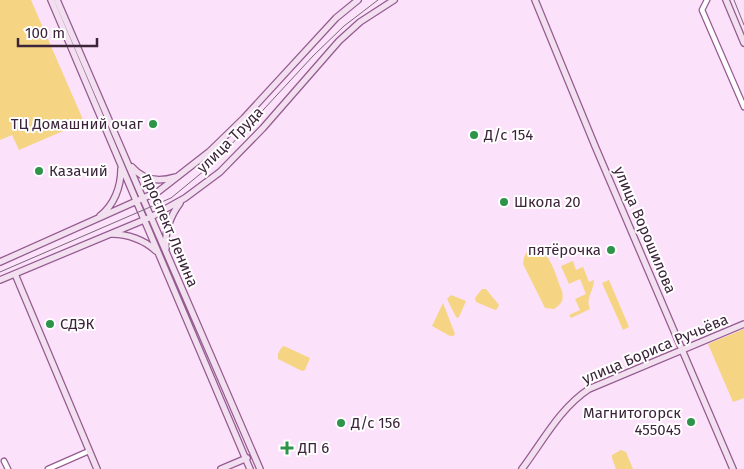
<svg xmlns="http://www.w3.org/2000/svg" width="744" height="469" font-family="'Fira Sans',sans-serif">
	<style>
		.green { fill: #f5d583 }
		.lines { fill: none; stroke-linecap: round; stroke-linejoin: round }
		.street-casing { stroke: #955b91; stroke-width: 7 }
		.secondary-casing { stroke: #955b91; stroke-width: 8 }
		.street { stroke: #fff; stroke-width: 4.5 }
		.secondary { stroke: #f2e0f0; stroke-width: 5.5 }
		.tram { stroke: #7d657c; stroke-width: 1 }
		.poi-dot { fill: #2d944a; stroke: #fff; stroke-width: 2 }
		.labels { text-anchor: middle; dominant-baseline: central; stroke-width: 4; stroke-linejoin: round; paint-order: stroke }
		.poi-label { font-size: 15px; fill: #3c243b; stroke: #fff; text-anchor: start }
		.street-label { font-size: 15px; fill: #3c243b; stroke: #fff }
	</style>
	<rect width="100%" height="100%" fill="#fbe1f9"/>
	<!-- green -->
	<path class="green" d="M0 0H31L84 122 19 150 12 135 0 140Z
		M535 248C551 251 556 278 562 291 564 300 562 304 554 309L545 308 523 264C524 255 526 250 535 248Z
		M573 261 576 270 583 267 589 282 594 280C594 291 585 298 590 309L571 318 569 315 580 310 575 299 586 294 580 279 569 284 561 266Z
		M609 280 629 327 623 330 602 283Z
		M482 289H486L499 305 497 309 495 310 476 302 475 298Z
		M451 295 466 301 459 317 457 318 455 315 447 299Z
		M443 303 455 334 453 336H450L432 326Z
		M744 329V398L733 402 708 344Z
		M284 346 310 358 305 370 302 371 278 359C277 354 280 348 284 346Z
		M621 450 626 452 633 469H616L612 458V455Z"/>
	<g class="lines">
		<defs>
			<path id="street" d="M707 0 702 10 744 107
				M4 461 8 469
				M48 469 89 451"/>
			<path id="secondary" d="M51 0 250 469
				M57 0 260 469
				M535 0 595 146 733 469
				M726 0 744 43
				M132 167C144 181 159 182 175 177
				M100 216C114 205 121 187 121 169
				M112 234C127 234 145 240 156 251
				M166 248C164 232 171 215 180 203
				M0 262 159 191 209 152 244 118 336 18 358 0
				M15 274 97 469
				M0 280 151 217 185 198 220 172 263 128 339 41 360 22 394 0
				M221 469 247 458
				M522 469C543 441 560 408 589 389L744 324"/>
		</defs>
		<!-- street casing -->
		<use href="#street" class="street-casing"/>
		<!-- secondary casing -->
		<use href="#secondary" class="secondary-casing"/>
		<!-- street -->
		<use href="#street" class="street"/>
		<!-- secondary -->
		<use href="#secondary" class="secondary"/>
		<!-- tram -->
		<path class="tram" d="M734 0 744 25
			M0 272 171 198 216 161 313 56 344 26 378 0"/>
	</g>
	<!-- markers -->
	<g class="poi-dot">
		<circle cx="153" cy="124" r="5"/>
		<circle cx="474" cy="135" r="5"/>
		<circle cx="39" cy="171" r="5"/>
		<circle cx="504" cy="202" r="5"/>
		<circle cx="611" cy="250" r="5"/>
		<circle cx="50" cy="324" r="5"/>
		<circle cx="691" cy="422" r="5"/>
		<circle cx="341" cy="423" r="5"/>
		<path d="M284.5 440.5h5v5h5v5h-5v5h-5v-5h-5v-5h5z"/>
	</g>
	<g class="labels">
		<!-- poi labels -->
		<g class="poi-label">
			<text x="143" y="124" text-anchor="end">ТЦ Домашний очаг</text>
			<text x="484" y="135">Д/с 154</text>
			<text x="49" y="171">Казачий</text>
			<text x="514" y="202">Школа 20</text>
			<text x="601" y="250" text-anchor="end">пятёрочка</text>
			<text x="60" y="324">СДЭК</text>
			<text x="681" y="413" text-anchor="end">Магнитогорск<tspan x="681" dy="17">455045</tspan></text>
			<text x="351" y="423">Д/с 156</text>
			<text x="298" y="448">ДП 6</text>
		</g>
		<!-- street labels -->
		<g class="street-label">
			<text transform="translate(230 140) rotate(-45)">улица Труда</text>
			<text transform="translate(170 230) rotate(67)">проспект Ленина</text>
			<text transform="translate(645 230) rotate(67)">улица Ворошилова</text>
			<text transform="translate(655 349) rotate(-23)">улица Бориса Ручьёва</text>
		</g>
	</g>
	<!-- scale -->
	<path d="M18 38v8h79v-8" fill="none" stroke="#3c243b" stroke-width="2.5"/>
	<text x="25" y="38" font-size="15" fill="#3c243b" stroke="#ffffff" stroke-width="4" paint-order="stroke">100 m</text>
</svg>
